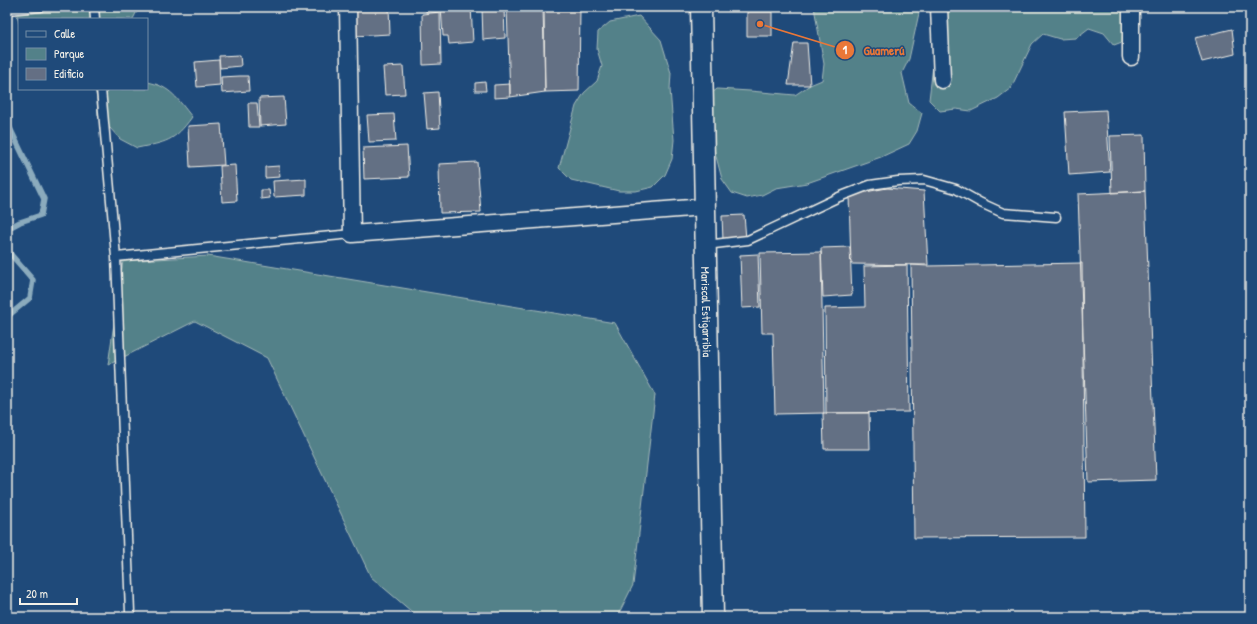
<svg xmlns="http://www.w3.org/2000/svg" width="1257" height="624" font-family="'Patrick Hand',sans-serif">
	<style>
		.green { fill: #538189; stroke: #a4b9b8 }
		.lines { fill: none; stroke-linecap: round; stroke-linejoin: round }
		.stream { stroke: #8babbd; stroke-width: 5.5 }
		.building { fill: #646f84; stroke: #f4f1e8 }
		.service-casing { stroke: #f4f1e8; stroke-width: 11 }
		.minor-casing { stroke: #f4f1e8; stroke-width: 19 }
		.tertiary-casing { stroke: #f4f1e8; stroke-width: 23 }
		.service { stroke: #1f4a7a; stroke-width: 8 }
		.minor { stroke: #1f4a7a; stroke-width: 16 }
		.tertiary { stroke: #1f4a7a; stroke-width: 20 }
		.labels { text-anchor: middle; dominant-baseline: central; stroke-width: 3; stroke-linejoin: round; paint-order: stroke }
		.street-label { font-size: 12px; fill: #f4f1e8; stroke: #1f4a7a }
		.leader { fill: none; stroke: #ea7738; stroke-width: 1.5 }
		.callout-dot { fill: #ea7738; stroke: #1f4a7a; stroke-width: 1.5 }
		.mark-label { font-size: 12px; text-anchor: middle; font-weight: bold; fill: #fff }
		.callout-label { font-size: 13px; text-anchor: middle; font-weight: bold; fill: #ea7738; stroke: #1f4a7a; stroke-width: 3; stroke-linejoin: round; paint-order: stroke }
	</style>
	<rect width="100%" height="100%" fill="#1f4a7a"/>
	<filter id="ink" filterUnits="userSpaceOnUse"><feTurbulence type="fractalNoise" baseFrequency=".025" numOctaves="2"/><feDisplacementMap in="SourceGraphic" scale="8" xChannelSelector="R" yChannelSelector="G"/><feConvolveMatrix kernelMatrix="1 2 1 2 8 2 1 2 1" color-interpolation-filters="sRGB"/></filter>
	<g filter="url(#ink)">
		<!-- green -->
		<path class="green" d="M15 7H139L133 19H19V23Z
			M814 7H918L919 13 909 59 902 73 909 103 922 113 917 131 909 144 881 157 807 183 776 188 762 195 747 198 732 193 722 179 705 115V99L717 89 750 91 795 95 810 85 822 80 824 64Z
			M931 7H1124L1122 42 1114 45 1104 33 1089 28 1076 38 1060 39 1043 34 1032 44 1011 88 998 98 971 111 956 109 940 111 929 100 936 39Z
			M639 16 661 40 671 73 670 89 674 140 672 159 665 175 653 187 636 191H619L571 180 559 168 576 106 584 93 597 81 602 66 597 49 598 32 610 22Z
			M147 82C171 86 178 100 192 117 174 142 166 142 137 148L120 139 98 115 97 99 95 89H147Z
			M208 256 615 323 655 395 633 585 617 617H418L371 577 267 358 195 321 108 365 123 261Z"/>
		<g class="lines">
			<!-- stream -->
			<path class="stream" d="M7 118 9 126 44 199 41 215 20 222 7 229
				M7 250 33 280 30 298 7 317"/>
		</g>
		<!-- building -->
		<path class="building" d="M353 7H389L390 34 354 36Z
			M426 7H439V11L426 12Z
			M441 7H471L473 42 449 44 448 36H443Z
			M484 7H504L505 38 483 40 482 8H484Z
			M507 7H543L545 92 510 97Z
			M544 7H580L579 91 545 92Z
			M440 12 441 64 423 65 422 14Z
			M747 12H772V36H747Z
			M1232 29 1235 54 1202 62 1195 38Z
			M794 43H807L810 85H788Z
			M240 55 241 66 220 68 219 56Z
			M219 60 220 85 197 87 195 62Z
			M403 66 405 94 385 95 383 67Z
			M240 76H248L249 91 222 93 221 77Z
			M485 82 486 91H475V83Z
			M510 84V97L494 98V85Z
			M438 92 440 128 427 129 424 93Z
			M284 97 286 124 260 126 259 98Z
			M248 103H257L259 127H249Z
			M1106 110 1110 172 1069 175 1065 112Z
			M394 114 396 141 369 142 367 115Z
			M221 124 224 165 190 167 188 126Z
			M1144 135 1145 191 1112 193 1110 136Z
			M407 146 409 177 364 179 363 148Z
			M477 162 481 212 440 213 439 164Z
			M235 165 237 201 222 202 220 166Z
			M279 166 280 177 265 178V167Z
			M306 179V195L274 197 273 181Z
			M887 188 924 191 928 265 851 264 849 195Z
			M261 190H269L270 198 261 199Z
			M1145 191 1156 480 1088 482 1078 194Z
			M744 215 746 239 723 240 722 216Z
			M850 247 852 295 823 297 821 248Z
			M821 252 824 413 775 414 773 333H762L760 253Z
			M758 254 760 307 742 308 740 255Z
			M1082 263 1085 537 914 538 911 265 928 266Z
			M907 265 909 412 826 413 825 308 865 307 864 266Z
			M823 413H869L870 449H824Z"/>
		<g class="lines">
			<defs>
				<path id="service" d="M94 7 95 19
					M7 10 41 7
					M101 89 116 257 130 612 132 617
					M706 245 748 240 839 197 870 185 898 181 924 180 956 189 981 203 1003 213 1056 217
					M116 257 352 234"/>
				<path id="minor" d="M348 7 352 234 704 207
					M939 7 942 80
					M1131 7V57"/>
				<g id="tertiary">
					<path id="s1" d="M701 7 713 617"/>
				</g>
			</defs>
			<!-- service casing -->
			<use href="#service" class="service-casing"/>
			<!-- minor casing -->
			<use href="#minor" class="minor-casing"/>
			<!-- tertiary casing -->
			<use href="#tertiary" class="tertiary-casing"/>
			<!-- service -->
			<use href="#service" class="service"/>
			<!-- minor -->
			<use href="#minor" class="minor"/>
			<!-- tertiary -->
			<use href="#tertiary" class="tertiary"/>
		</g>
	</g>
	<g class="labels">
		<!-- street labels -->
		<g class="street-label">
			<text stroke="none"><textPath href="#s1" startOffset="305">Mariscal Estigarribia</textPath></text>
		</g>
	</g>
	<!-- callouts -->
	<path class="leader" d="M760 24L845 50"/>
	<g class="callout-dot">
		<circle cx="760" cy="24" r="4"/>
		<circle cx="845" cy="50" r="10"/>
	</g>
	<g class="mark-label">
		<text x="845" y="54">1</text>
	</g>
	<g class="callout-label">
		<text x="884" y="55">Guamerú</text>
	</g>
	<!-- margin -->
	<rect width="1257" height="624" fill="none" stroke="#1f4a7a" stroke-width="24"/>
	<rect x="12" y="12" width="1233" height="600" fill="none" stroke="#f4f1e8" stroke-width="1.5" filter="url(#ink)"/>
	<!-- legend -->
	<rect x="18" y="18" width="130" height="72" fill="#1f4a7a" stroke="#748da6"/>
	<rect x="26" y="31" width="20" height="6" fill="#1f4a7a" stroke="#748da6"/>
	<text x="54" y="38" font-size="12" fill="#f4f1e8">Calle</text>
	<rect x="26" y="48" width="20" height="12" fill="#538189" stroke="#748da6"/>
	<text x="54" y="58" font-size="12" fill="#f4f1e8">Parque</text>
	<rect x="26" y="68" width="20" height="12" fill="#646f84" stroke="#748da6"/>
	<text x="54" y="78" font-size="12" fill="#f4f1e8">Edificio</text>
	<!-- scale -->
	<path d="M20 598v6h57v-6" fill="none" stroke="#f4f1e8" stroke-width="2"/>
	<text x="26" y="598" font-size="12" fill="#f4f1e8" stroke="#1f4a7a" stroke-width="3" paint-order="stroke">20 m</text>
</svg>
